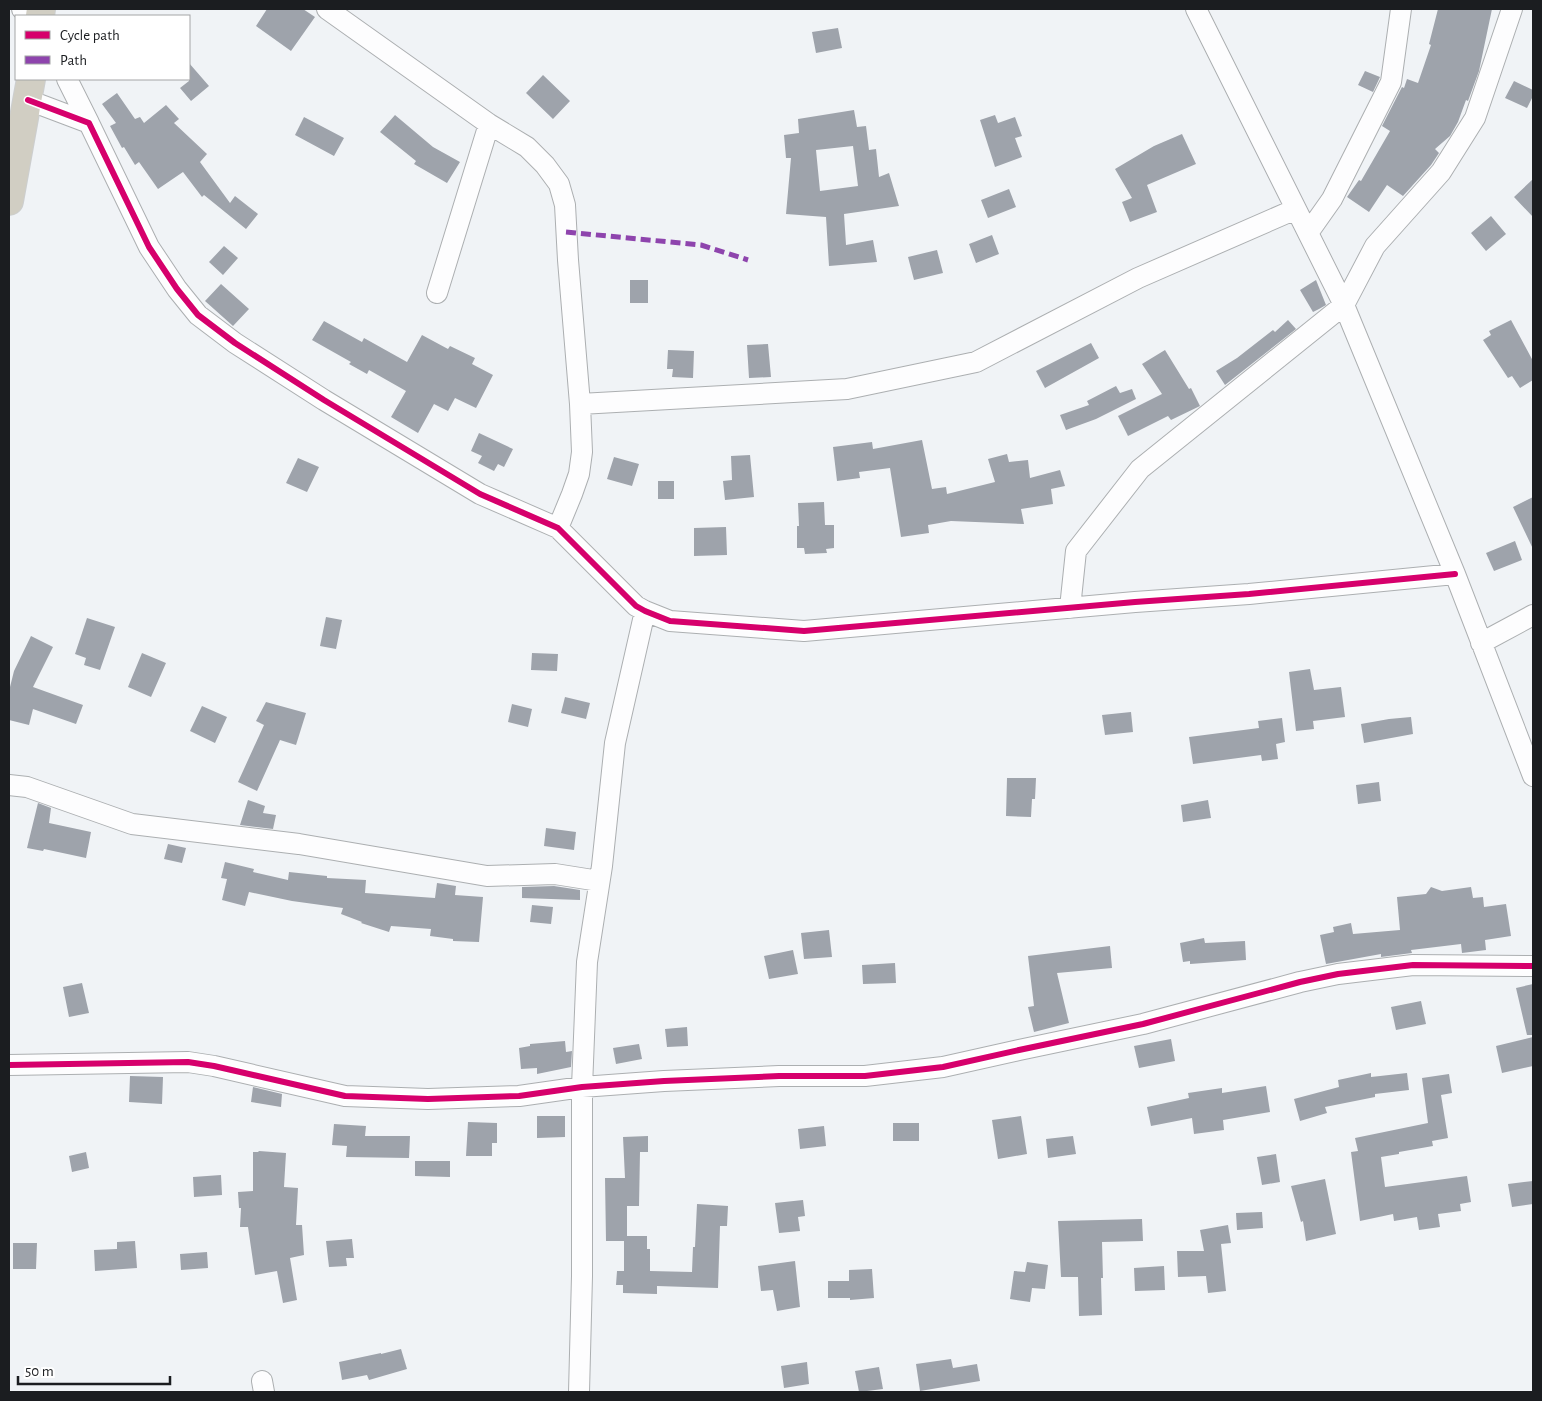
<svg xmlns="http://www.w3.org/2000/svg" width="1542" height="1401" font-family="'Alegreya Sans',sans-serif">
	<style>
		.building { fill: #9ea3ab; fill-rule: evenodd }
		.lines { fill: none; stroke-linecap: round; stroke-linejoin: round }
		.street-casing { stroke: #acafb1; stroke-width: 22 }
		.highway-casing { stroke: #cccecf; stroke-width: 30 }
		.street { stroke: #fdfdfe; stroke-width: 20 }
		.highway { stroke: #d1cec3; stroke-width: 28 }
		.quiet { stroke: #8e44ad; stroke-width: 5; stroke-dasharray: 10 5; stroke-linecap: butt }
		.cycleway-casing { stroke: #fff; stroke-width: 9 }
		.cycleway { stroke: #d6006c; stroke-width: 6 }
	</style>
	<rect width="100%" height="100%" fill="#f0f3f6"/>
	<!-- building -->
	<path class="building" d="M267 9H303L315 17 291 51 256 26Z
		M1438 9H1492L1479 71 1468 101 1466 100 1458 122 1450 136 1435 149 1439 153 1431 165 1403 196 1387 185 1369 212 1347 197 1359 180 1361 181 1390 131 1382 126 1402 87 1404 88 1407 79 1418 83 1431 45 1429 44Z
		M838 28 842 48 816 53 812 32Z
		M189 63 209 86 191 101 180 88 189 81Z
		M1365 71 1380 77 1373 92 1358 85Z
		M543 75 570 101 553 119 526 93Z
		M1514 81 1533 90V96L1527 108 1505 98Z
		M117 93 135 119 140 117 144 123 166 105 179 119 174 123 207 154 200 162 230 203 235 196 258 214 246 229 204 195 202 197 183 172 158 189 139 162 135 165 124 147 122 148 110 126 116 123 102 104Z
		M854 110 857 127 866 126 869 150 876 149 879 177 889 173 899 206 844 214 846 245 873 240 877 262 829 266 826 217 786 214 791 158H786L784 135 799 133 798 119ZM853 146 858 186 820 191 816 150Z
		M395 115 433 147 460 162 447 183 414 164 416 161 380 132Z
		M995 115 998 123 1015 117 1022 136 1015 138 1022 157 995 167 980 120Z
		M304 117 344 138 334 156 295 135Z
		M1182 134 1196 164 1147 185 1157 212 1130 222 1122 202 1132 198 1115 169 1154 146Z
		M1533 179V217L1514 197Z
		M1009 189 1016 207 988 218 981 200Z
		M1491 216 1506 234 1486 251 1471 233Z
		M992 235 999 254 976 263 969 244Z
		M224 246 238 258 223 275 209 262Z
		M937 250 943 273 914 280 908 257Z
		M630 280H648V303H630Z
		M1316 280 1326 305 1319 309 1313 312 1300 290Z
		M221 284 249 309 233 326 205 301Z
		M1288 320 1296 329 1225 385 1216 371 1237 358 1273 330 1275 332Z
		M1511 320 1533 361V380L1520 388 1512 376 1508 378 1483 340 1491 335 1489 331Z
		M324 321 362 342 364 338 407 362 422 335 448 349 450 346 475 358 472 364 493 375 476 408 455 398 448 411 434 404 418 433 391 417 406 391 369 370 367 374 349 364 351 362 312 340Z
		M1091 343 1099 358 1045 388 1036 371Z
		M768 344 771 377 749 378 747 345Z
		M668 350 694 351 693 378 672 377 673 369H667Z
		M1165 350 1189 389 1191 388 1200 406 1171 420 1168 416 1128 436 1118 416 1162 394 1142 364Z
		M1116 386 1120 393 1132 389 1136 399 1096 419 1066 430 1060 415 1089 405 1087 401Z
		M479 433 513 449 504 467 498 464 494 471 478 463 482 456 471 451Z
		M922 440 932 489 946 487 947 494 995 482 988 459 1007 454 1009 462 1028 460 1030 478 1060 470 1065 486 1051 489 1053 504 1021 509 1024 524 951 521 928 525 929 533 901 537 890 468 859 472 860 478 837 481 833 447 872 442 873 449Z
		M750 455 754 497 725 500 723 481 732 480 731 456Z
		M614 457 639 464 632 486 607 479Z
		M298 458 319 467 307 492 286 483Z
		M658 481H674V499H658Z
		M1533 497V549L1513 507Z
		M824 502 825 525H834V548L826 549 827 553 805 554 804 548H797V526H799L798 503Z
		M726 527 727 555 694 556V528Z
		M1515 541 1522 560 1494 571 1486 553Z
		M326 617 342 620 336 649 320 646Z
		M87 618 115 627 100 670 84 665 86 658 75 654Z
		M31 636 53 647 33 687 83 705 76 724 33 709 29 725 9 720V691L14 671Z
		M142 653 166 663 151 697 128 687Z
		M532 653 558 654 557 671 531 670Z
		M1310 669 1314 690 1341 687 1345 717 1313 721 1314 729 1296 731 1289 672Z
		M565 697 590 703 586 719 561 713Z
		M266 702 306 713 296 745 280 740 257 791 238 782 264 725 256 721Z
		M512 704 532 709 528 727 508 722Z
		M202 706 227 717 215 743 190 731Z
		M1131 712 1133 732 1105 735 1102 715Z
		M1411 717 1413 734 1364 743 1361 724 1389 719Z
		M1282 718 1285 742 1276 744 1278 759 1262 761 1261 755 1193 764 1189 737 1259 728 1258 721Z
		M1007 778H1036L1035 799H1032L1031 817 1006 816Z
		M1379 782 1381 801 1358 804 1356 785Z
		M248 800 265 806 263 813 276 815 273 829 240 825Z
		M1208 800 1211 818 1183 822 1181 805Z
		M38 803 51 808 49 823 91 832 86 858 44 849 43 851 27 848Z
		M546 828 576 832 574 850 544 846Z
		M168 844 186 848 182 863 164 859Z
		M225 862 254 869 253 872 288 880 289 872 327 876V878L366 880 365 893 435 898 437 883 456 886 455 895 483 897 479 942 453 941V939L430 936 431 929 391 926 389 932 361 923 362 922 341 914 343 908 292 901 249 892 245 906 222 900 227 879 221 878Z
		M554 886 580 890V900L522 898V887Z
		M1431 887 1442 891 1471 887 1473 898 1483 897 1484 907 1506 904 1511 936 1485 940 1486 950 1462 953 1461 944 1411 950 1412 953 1381 957V954L1326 964 1320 935 1334 932 1333 927 1351 923 1353 934 1400 930 1397 897 1426 894Z
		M532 905 553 907 551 924 530 922Z
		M829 930 832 957 804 959 801 933Z
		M1204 938 1205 943 1245 941 1246 960 1190 964V961L1183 962 1180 943Z
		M1110 946 1112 968 1057 973 1069 1023 1034 1032 1028 1007 1034 1006 1028 956Z
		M793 950 798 974 769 979 764 956Z
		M895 963 896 983 863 984 862 965Z
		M82 983 89 1013 69 1017 63 987Z
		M1533 984V1035H1527L1516 988Z
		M1421 1001 1426 1024 1396 1030 1391 1007Z
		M687 1027 688 1046 667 1047 665 1029Z
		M1533 1037V1066L1502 1073 1496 1046Z
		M1171 1039 1175 1061 1139 1068 1134 1046Z
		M565 1041 566 1052 572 1051 571 1067 537 1074V1068L521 1069 519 1048 530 1046V1044Z
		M639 1044 642 1059 616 1064 613 1048Z
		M1371 1073V1077L1407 1073 1409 1090 1375 1094V1097L1325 1107 1327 1113 1300 1121 1294 1099 1339 1087 1338 1080Z
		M1449 1074 1452 1093 1441 1095 1448 1138 1432 1141 1433 1146 1399 1152V1154L1381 1157 1385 1187 1467 1176 1471 1202 1460 1204 1461 1211 1438 1214 1440 1227 1419 1230 1417 1217 1394 1221 1393 1214 1360 1221 1351 1152 1358 1151 1355 1138 1428 1123 1422 1078Z
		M130 1076 163 1077 162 1104 129 1102Z
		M1266 1086 1270 1112 1223 1120 1224 1130 1194 1134 1192 1118 1151 1126 1147 1107 1189 1098 1188 1093 1222 1088V1093Z
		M253 1087 282 1094 281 1107 251 1102Z
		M537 1116H565V1137L537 1138Z
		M1021 1116 1027 1154 998 1159 992 1120Z
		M468 1122 497 1123V1143H492V1156H466Z
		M893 1123H919V1141H893Z
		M334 1124 366 1126 365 1136H410L409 1158 346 1157 347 1146 332 1145Z
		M824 1126 826 1146 800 1149 798 1129Z
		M648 1136V1152H640L639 1206H627V1236H647V1249H650V1271L692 1272 693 1247H695L697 1204 728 1206 727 1226H720L718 1288 657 1286V1294L623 1293V1285H616L617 1271H624V1241H606L605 1178H625L623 1137Z
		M1073 1136 1076 1154 1048 1158 1046 1139Z
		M259 1151 286 1153 284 1187 298 1188 296 1225H302L304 1255 290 1258 297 1300 283 1303 277 1271 255 1275 248 1227H240L241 1208H239L238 1192 253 1191V1152H258Z
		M86 1152 89 1168 72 1172 69 1156Z
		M1276 1154 1280 1182 1262 1185 1257 1157Z
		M415 1161H450V1177L415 1176Z
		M221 1175 222 1195 194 1197 193 1177Z
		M1325 1179 1336 1234 1306 1241 1303 1221 1301 1222 1291 1186Z
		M1533 1181V1204L1512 1207 1508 1184Z
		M803 1200 805 1216 798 1217 800 1231 779 1233 775 1203Z
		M1262 1212 1263 1228 1237 1230 1236 1213Z
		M1142 1219 1143 1241 1102 1242 1103 1278H1101L1102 1315 1079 1316 1078 1277H1061L1058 1221Z
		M1228 1225 1231 1243 1221 1244 1226 1291 1208 1293 1206 1276 1178 1277 1177 1251H1204L1200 1230Z
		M352 1239 354 1258H346L347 1266 329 1267 326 1241Z
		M135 1241 137 1268 95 1271 94 1250 117 1249V1242Z
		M13 1243H37L36 1269H13Z
		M207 1252 208 1268 181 1270 180 1254Z
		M795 1261 800 1307 777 1311 773 1290 761 1291 758 1266Z
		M1027 1262 1048 1265 1045 1289 1032 1288 1030 1302 1010 1299 1014 1271 1025 1272Z
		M1164 1266 1165 1290 1135 1291 1134 1268Z
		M872 1269 874 1298 850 1300V1298H828V1281H849V1270Z
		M401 1349 407 1369 369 1380 367 1375 342 1380 339 1362 381 1353V1354Z
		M951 1359 953 1368 977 1364 980 1381 920 1391 916 1364Z
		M807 1362 809 1384 784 1388 781 1366Z
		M879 1367 883 1389 859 1392 855 1371Z"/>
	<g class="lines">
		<defs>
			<path id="street" d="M22 9 30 16
				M327 9 489 124 527 147 545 165 559 184 565 205 568 260 580 404 582 452 579 474 572 494 558 528
				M1196 9 1344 305 1455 574 1533 776
				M67 79 89 123
				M28 100 89 123 149 247 177 289 198 315 235 343 324 400 480 494 558 528 636 606 645 611 670 621 804 631 1135 602 1249 594 1455 574
				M1308 233 1332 199 1391 82 1401 9
				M437 293 489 124
				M580 404 847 389 976 362 1138 278 1296 209
				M1070 608 1076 551 1140 469 1344 305 1375 246 1441 172 1475 118 1512 9
				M1481 643 1533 615
				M9 785 27 787 132 824 299 844 487 876 555 874 599 881
				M9 1065 188 1062 214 1066 345 1096 428 1099 519 1096 582 1087 664 1081 779 1076H865L943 1067 1019 1050 1143 1024 1300 982 1338 974 1413 965 1533 966
				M262 1381 264 1392
				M579 1392 582 1276V1087L587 962 602 866 615 743 645 611"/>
			<path id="highway" d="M40 16 41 9
				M9 201 31 79"/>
		</defs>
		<!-- street casing -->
		<use href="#street" class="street-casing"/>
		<!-- highway casing -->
		<use href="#highway" class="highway-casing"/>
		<!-- street -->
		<use href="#street" class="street"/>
		<!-- highway -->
		<use href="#highway" class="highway"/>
		<!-- quiet -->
		<path class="quiet" d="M566 232 701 245 748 260"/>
		<defs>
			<path id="cycleway" d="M28 100 89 123 149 247 177 289 198 315 235 343 324 400 480 494 558 528 636 606 645 611 670 621 804 631 1135 602 1249 594 1455 574
				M9 1065 188 1062 214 1066 345 1096 428 1099 519 1096 582 1087 664 1081 779 1076H865L943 1067 1019 1050 1143 1024 1300 982 1338 974 1413 965 1533 966"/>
		</defs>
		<!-- cycleway casing -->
		<use href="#cycleway" class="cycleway-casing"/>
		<!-- cycleway -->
		<use href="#cycleway" class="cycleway"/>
	</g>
	<!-- border -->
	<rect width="1542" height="1401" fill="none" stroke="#1b1d20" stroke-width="20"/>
	<!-- legend -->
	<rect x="15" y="15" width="175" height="65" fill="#ffffff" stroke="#a4a5a6"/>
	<rect x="25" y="31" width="25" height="8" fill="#d6006c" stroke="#a4a5a6"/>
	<text x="60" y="40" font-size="15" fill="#1b1d20">Cycle path</text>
	<rect x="25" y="56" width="25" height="8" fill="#8e44ad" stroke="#a4a5a6"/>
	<text x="60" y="65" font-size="15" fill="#1b1d20">Path</text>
	<!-- scale -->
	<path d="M18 1376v8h152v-8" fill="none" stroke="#1b1d20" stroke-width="2.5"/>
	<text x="25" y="1376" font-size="15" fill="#1b1d20" stroke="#ffffff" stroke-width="4" paint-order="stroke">50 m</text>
</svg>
